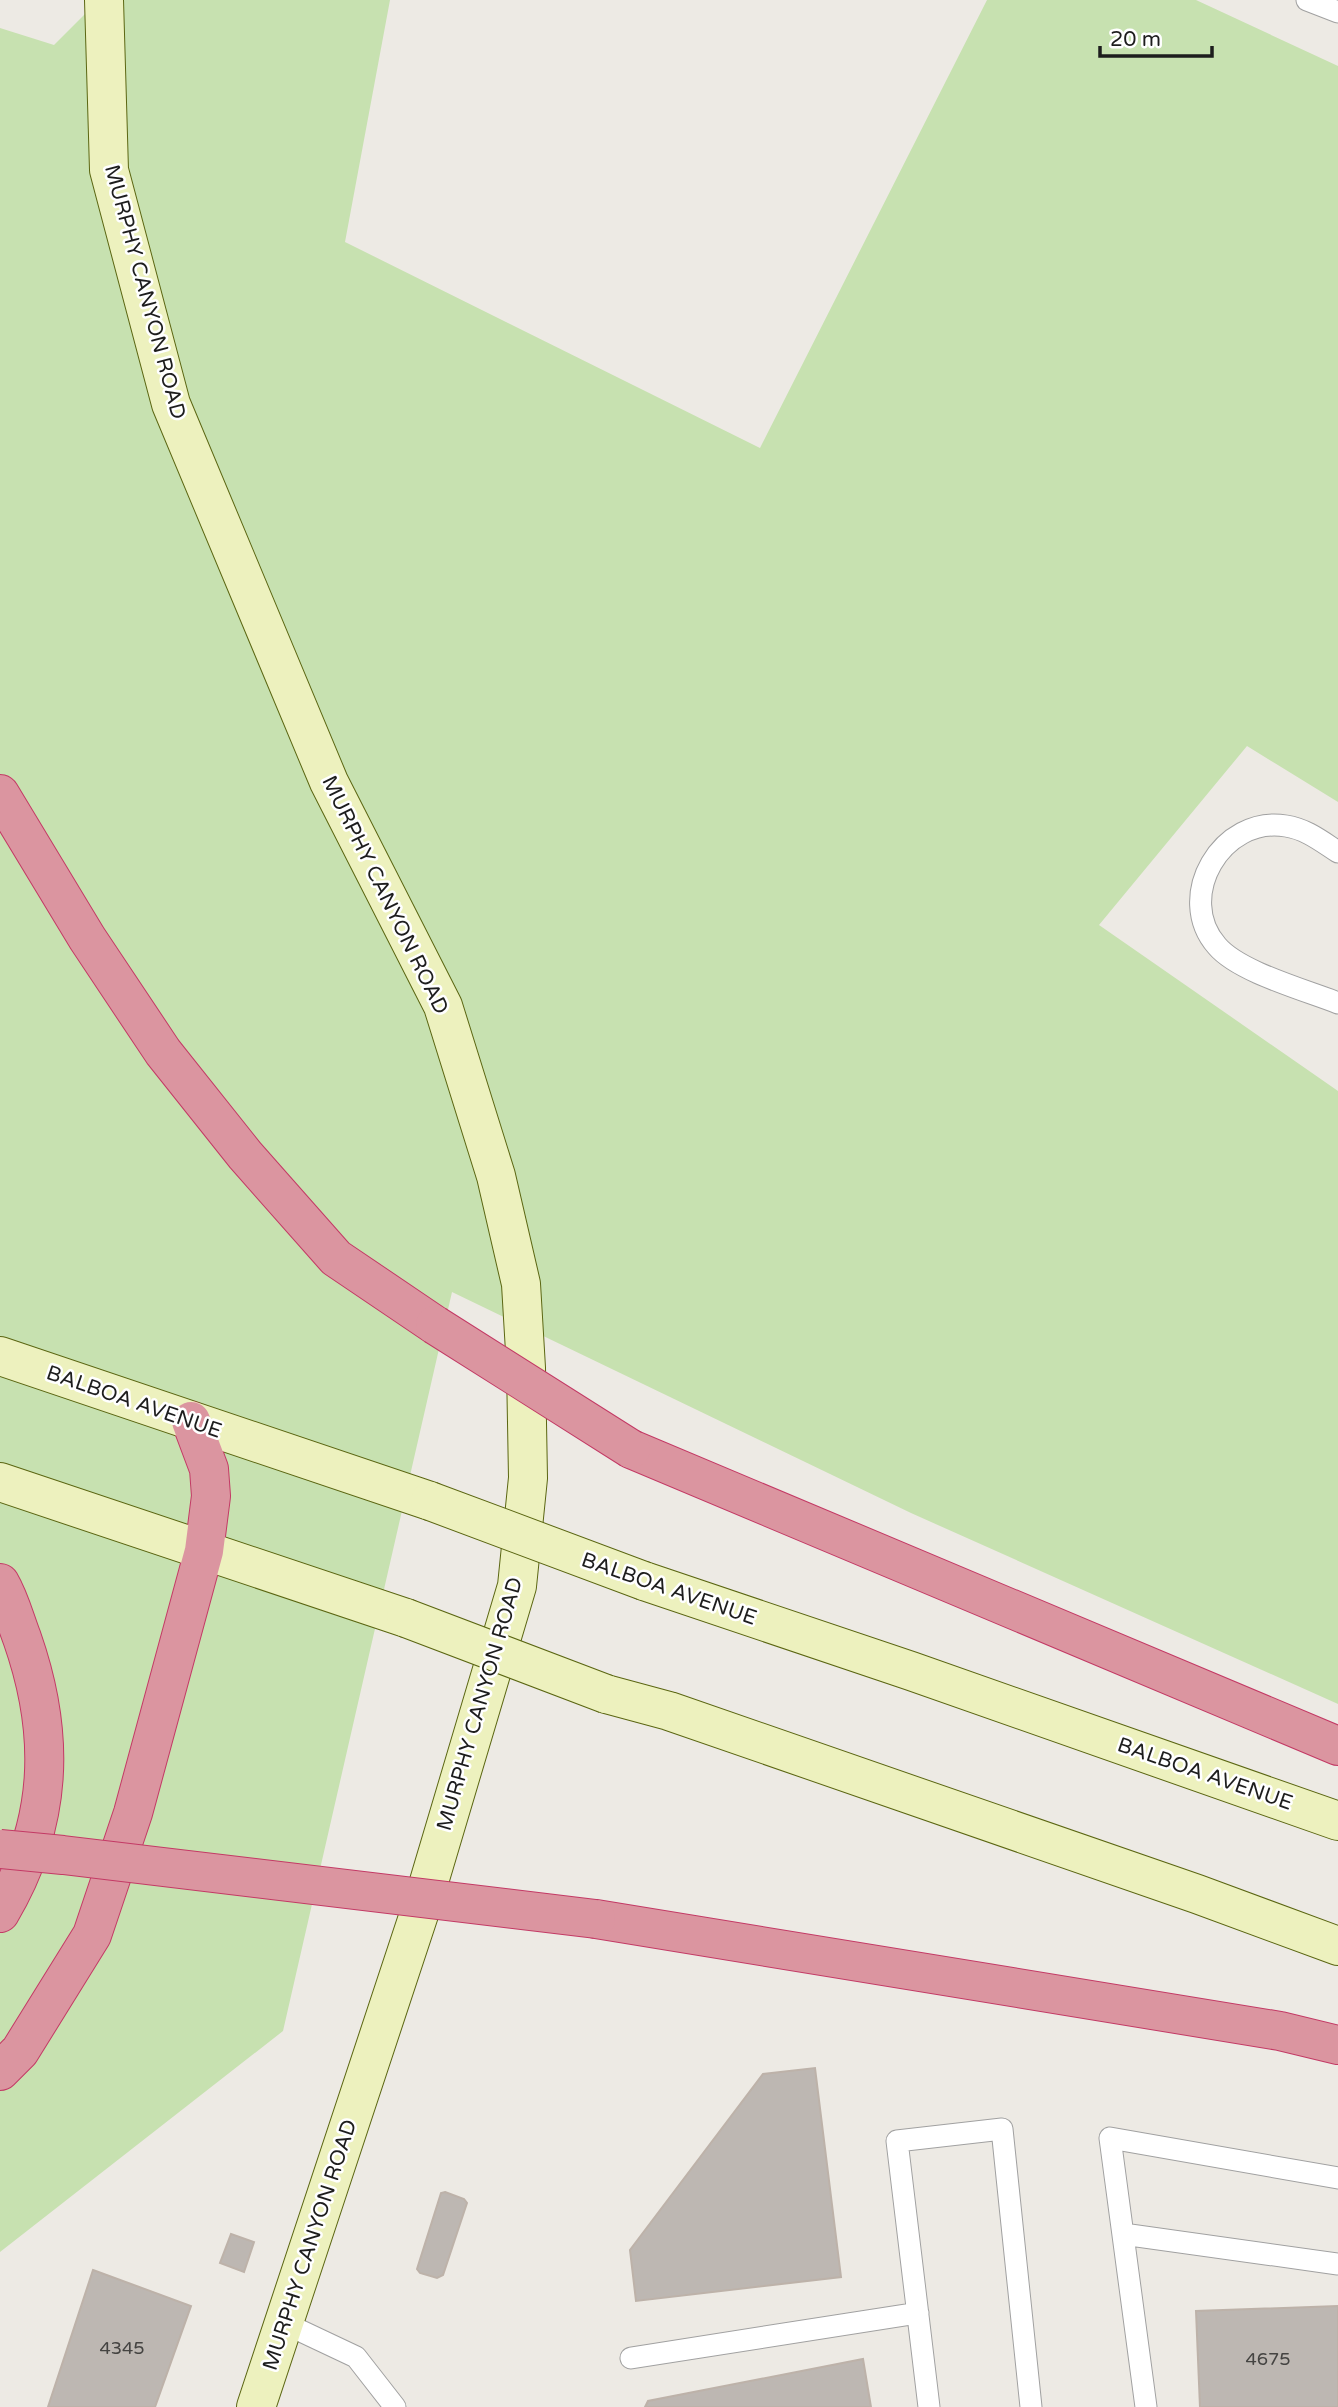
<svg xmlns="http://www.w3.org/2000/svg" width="1338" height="2407" font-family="'Varela Round',sans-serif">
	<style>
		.grass { fill: #c7e1b0 }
		.building { fill: #bdb7b2; stroke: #bdb2a9; stroke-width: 2 }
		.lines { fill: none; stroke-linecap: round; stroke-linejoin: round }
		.service-casing { stroke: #a1a1a1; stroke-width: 23 }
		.secondary-casing { stroke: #5b6612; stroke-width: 40 }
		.motorway-casing { stroke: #c33a65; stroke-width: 40 }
		.service { stroke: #fff; stroke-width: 21 }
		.secondary { stroke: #edf1be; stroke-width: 38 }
		.motorway { stroke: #db95a0; stroke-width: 38 }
		.secondary-bridge-casing { stroke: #5b6612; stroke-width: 40; stroke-linecap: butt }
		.motorway-bridge-casing { stroke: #c33a65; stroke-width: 40; stroke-linecap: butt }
		.secondary-bridge { stroke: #edf1be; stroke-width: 38 }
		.motorway-bridge { stroke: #db95a0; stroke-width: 38 }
		.labels { text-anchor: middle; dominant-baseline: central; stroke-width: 5; stroke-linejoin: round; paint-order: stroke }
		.number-label { font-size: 18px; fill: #454442 }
		.street-label { font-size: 21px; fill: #1d1d1d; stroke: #fff }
	</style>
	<rect width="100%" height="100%" fill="#edeae4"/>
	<!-- grass -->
	<path class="grass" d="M99 0H390L345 242 760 448 987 0H1196L1338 66V802L1247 746 1099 925 1338 1091V1704L911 1513 452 1292 283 2031 0 2252V28L54 45Z"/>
	<!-- building -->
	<path class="building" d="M815 2068 841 2277 636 2301 630 2250 763 2074Z
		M445 2192 464 2199 467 2203 443 2275 437 2278 420 2273 417 2269 441 2193Z
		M231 2234 254 2242 244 2272 220 2263Z
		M93 2270 191 2306 155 2407H48Z
		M1338 2306V2407H1200L1196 2311Z
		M863 2359 871 2407H645L648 2401Z"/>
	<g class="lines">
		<defs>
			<path id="service" d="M1307 0 1338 12
				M1338 852C1321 841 1306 829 1286 826 1222 815 1174 897 1217 946 1239 972 1305 990 1338 1003
				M1123 2234 1338 2264
				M284 2323 356 2357 395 2407
				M631 2358 918 2313
				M929 2407 897 2141 1002 2129 1031 2407
				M1146 2407 1110 2138 1338 2178"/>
			<path id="secondary" d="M104 0 109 170 171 404 329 782 443 1006 496 1176 521 1284 526 1368 528 1478 517 1586 423 1902 256 2407
				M0 1356 430 1501
				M0 1482 406 1618
				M644 1581 911 1671 1338 1821
				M606 1694 669 1711 1197 1894 1338 1946"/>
			<path id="motorway" d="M0 794 87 938 163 1052 245 1155 336 1258 435 1325
				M631 1449 1338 1746
				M0 1583C10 1600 15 1620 22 1638 56 1735 53 1824 0 1913
				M596 1919 1280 2031 1338 2045
				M0 2071 20 2051 92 1935 133 1813 204 1551 211 1496 209 1469 191 1421"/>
		</defs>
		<!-- service casing -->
		<use href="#service" class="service-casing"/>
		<!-- secondary casing -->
		<use href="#secondary" class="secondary-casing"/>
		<!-- motorway casing -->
		<use href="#motorway" class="motorway-casing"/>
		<!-- service -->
		<use href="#service" class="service"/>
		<!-- secondary -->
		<use href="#secondary" class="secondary"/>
		<!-- motorway -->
		<use href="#motorway" class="motorway"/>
		<defs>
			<path id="secondary-bridge" d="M430 1501 644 1581
				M406 1618 606 1694"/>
			<path id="motorway-bridge" d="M435 1325 631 1449
				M0 1849 63 1855 596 1919"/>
		</defs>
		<!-- secondary-bridge casing -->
		<use href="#secondary-bridge" class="secondary-bridge-casing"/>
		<!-- motorway-bridge casing -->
		<use href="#motorway-bridge" class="motorway-bridge-casing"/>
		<!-- secondary-bridge -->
		<use href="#secondary-bridge" class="secondary-bridge"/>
		<!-- motorway-bridge -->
		<use href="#motorway-bridge" class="motorway-bridge"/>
	</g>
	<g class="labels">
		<!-- number labels -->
		<g class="number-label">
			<text x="122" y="2348">4345</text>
			<text x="1268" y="2359">4675</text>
		</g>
		<!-- street labels -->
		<g class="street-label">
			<text transform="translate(145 292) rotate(75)">MURPHY CANYON ROAD</text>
			<text transform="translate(385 895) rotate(64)">MURPHY CANYON ROAD</text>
			<text transform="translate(134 1402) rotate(19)">BALBOA AVENUE</text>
			<text transform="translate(669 1589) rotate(19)">BALBOA AVENUE</text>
			<text transform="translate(480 1704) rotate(-74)">MURPHY CANYON ROAD</text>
			<text transform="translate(1205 1774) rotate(19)">BALBOA AVENUE</text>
			<text transform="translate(310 2245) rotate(-72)">MURPHY CANYON ROAD</text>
		</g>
	</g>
	<!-- scale -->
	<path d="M1100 46v10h112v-10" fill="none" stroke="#1d1d1d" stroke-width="3.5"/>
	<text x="1110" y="46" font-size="21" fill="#1d1d1d" stroke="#ffffff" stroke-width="5" paint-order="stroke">20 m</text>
</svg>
